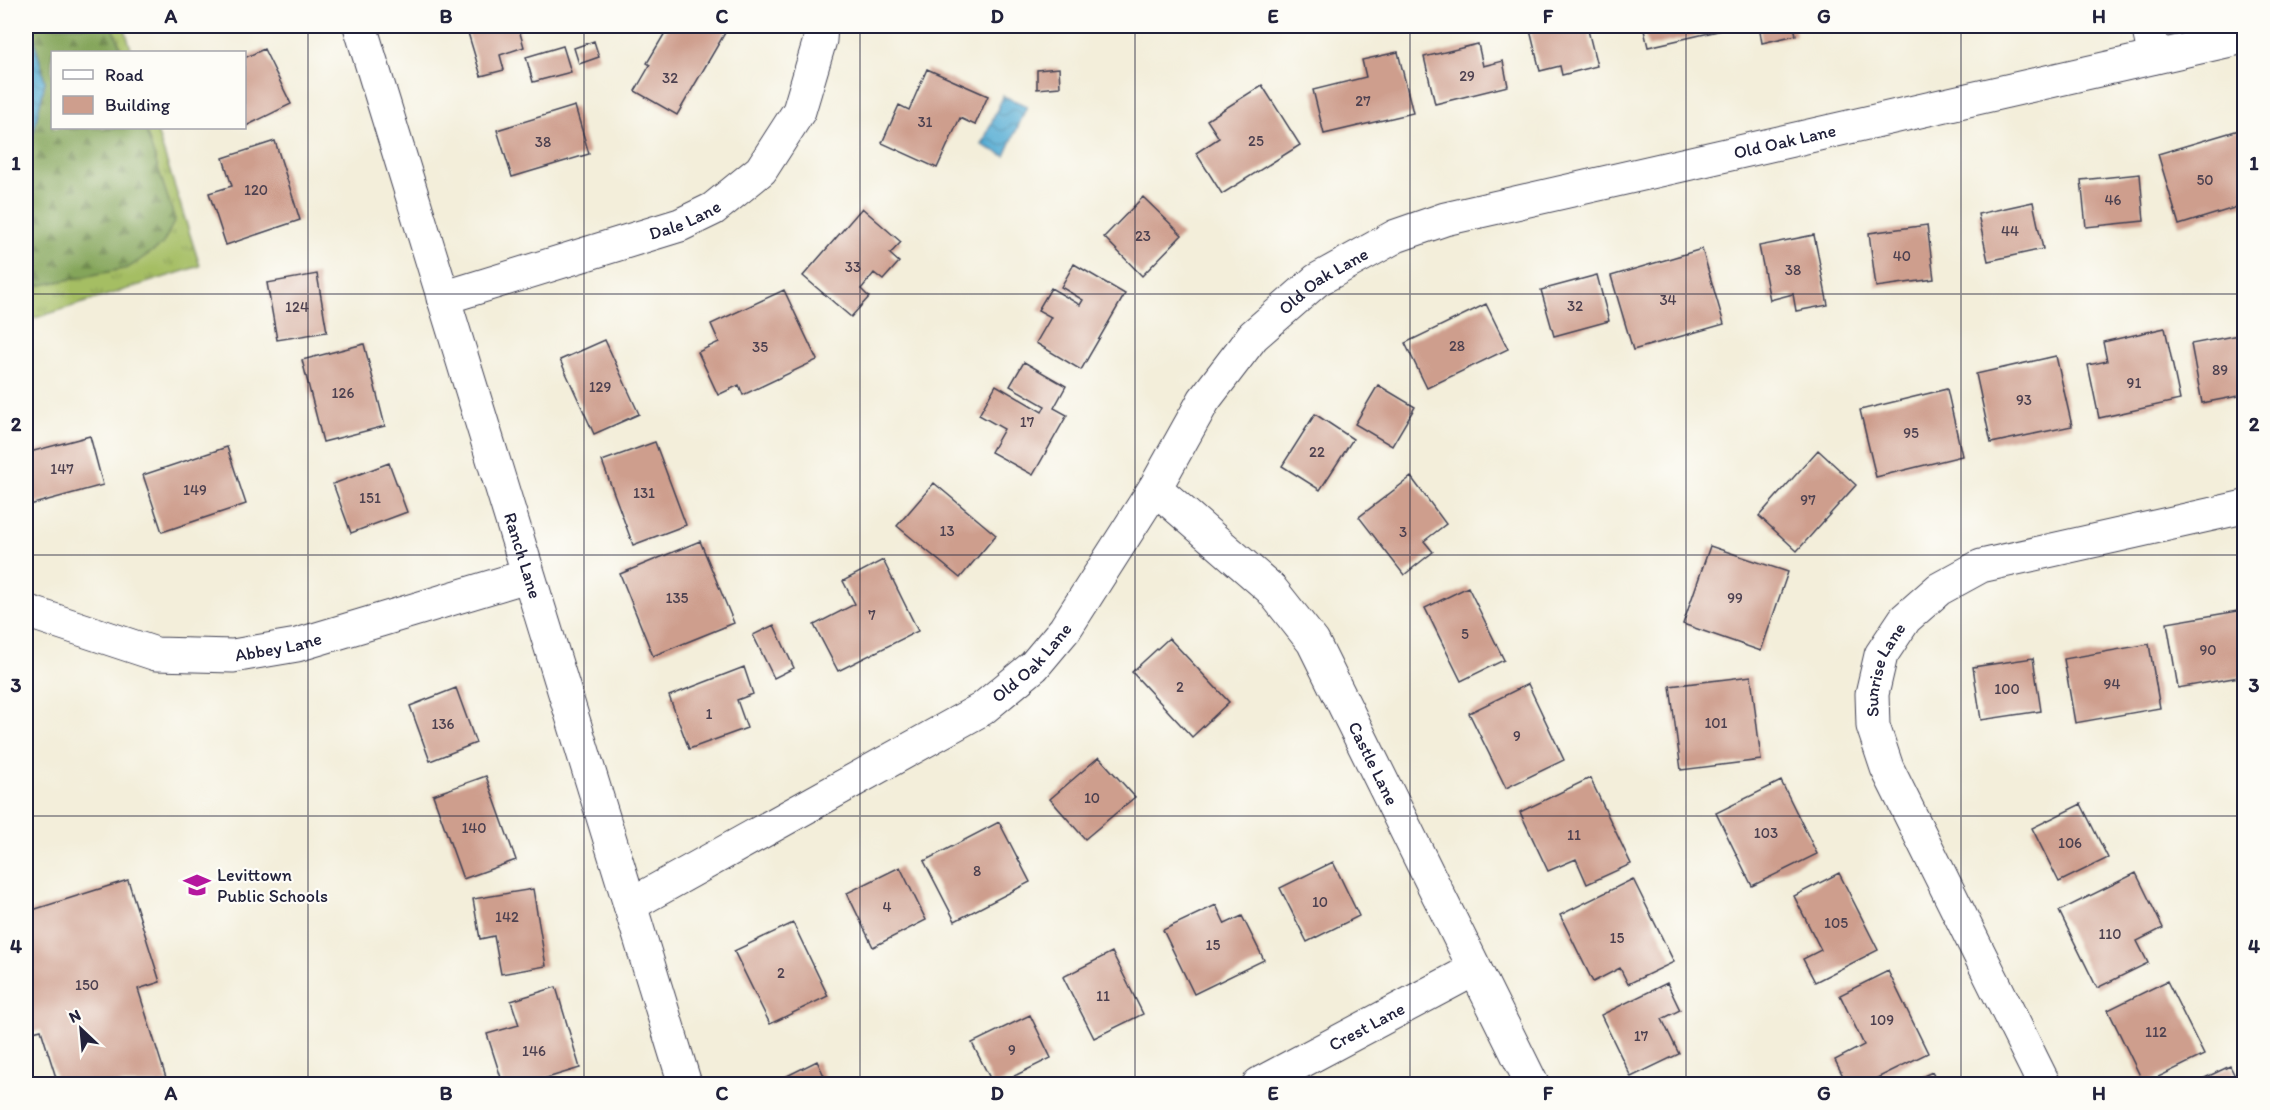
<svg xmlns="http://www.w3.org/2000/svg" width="2270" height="1110" font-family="Itim,sans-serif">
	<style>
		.grass { fill: url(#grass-tufts); stroke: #647050; stroke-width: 1.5 }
		.forest { fill: url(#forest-firs); stroke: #53644a; stroke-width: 1.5 }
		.water { fill: url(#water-waves); stroke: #3c6888; stroke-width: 1.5 }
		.building { fill: #ce9e8d }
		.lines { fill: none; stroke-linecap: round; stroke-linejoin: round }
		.street-casing { stroke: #414153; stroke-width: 35 }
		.street { stroke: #fff; stroke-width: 33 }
		.grid { fill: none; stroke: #22223b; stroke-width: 1.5; stroke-opacity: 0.55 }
		.labels { text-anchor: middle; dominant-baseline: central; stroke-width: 4.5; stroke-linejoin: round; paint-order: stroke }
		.number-label { font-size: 15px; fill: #4d4150 }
		.street-label { font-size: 18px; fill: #22223b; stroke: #fdfcf7 }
		.poi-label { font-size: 18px; fill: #22223b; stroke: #fdfcf7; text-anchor: start }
		.neatline { fill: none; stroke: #22223b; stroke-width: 2 }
		.grid-label { font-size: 20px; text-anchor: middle; font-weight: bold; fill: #22223b }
	</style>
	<defs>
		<pattern id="grass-tufts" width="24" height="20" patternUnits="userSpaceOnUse" patternTransform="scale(1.5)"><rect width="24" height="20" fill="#a5be64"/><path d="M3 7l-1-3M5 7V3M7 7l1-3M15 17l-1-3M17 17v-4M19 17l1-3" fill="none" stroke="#869a54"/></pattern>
		<pattern id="forest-firs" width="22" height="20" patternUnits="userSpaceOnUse" patternTransform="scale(1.5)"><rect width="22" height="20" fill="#84a55a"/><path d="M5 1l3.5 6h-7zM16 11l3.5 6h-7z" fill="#6c864c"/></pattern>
		<pattern id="water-waves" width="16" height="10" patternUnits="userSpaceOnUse" patternTransform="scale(1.5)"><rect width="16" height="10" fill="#57add4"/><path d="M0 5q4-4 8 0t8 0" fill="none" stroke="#488cad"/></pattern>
	</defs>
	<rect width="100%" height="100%" fill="#fdfcf7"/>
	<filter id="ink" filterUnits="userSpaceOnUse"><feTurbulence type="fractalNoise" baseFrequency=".0167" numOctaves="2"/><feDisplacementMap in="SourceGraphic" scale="12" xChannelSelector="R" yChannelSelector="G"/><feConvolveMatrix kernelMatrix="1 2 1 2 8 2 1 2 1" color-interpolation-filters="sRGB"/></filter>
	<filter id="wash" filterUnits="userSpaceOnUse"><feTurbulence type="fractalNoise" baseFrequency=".008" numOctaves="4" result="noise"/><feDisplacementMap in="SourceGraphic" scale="24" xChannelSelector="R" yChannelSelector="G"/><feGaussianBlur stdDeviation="1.35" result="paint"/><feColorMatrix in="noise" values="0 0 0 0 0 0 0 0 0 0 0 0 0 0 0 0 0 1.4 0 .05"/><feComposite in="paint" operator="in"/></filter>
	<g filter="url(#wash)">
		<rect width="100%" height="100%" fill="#f3eeda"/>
		<!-- grass -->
		<path class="grass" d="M26 26H124L132 52H52V128H156L200 266 26 321Z"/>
		<!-- forest -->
		<path class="forest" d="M31 26H113L122 52H52V128H145L175 220 162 245 128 268 26 288V149L30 147 45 82Z"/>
		<!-- water -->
		<path class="water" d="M26 26H31L45 82 30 148 26 149Z
			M1003 96 1027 106 1005 156 982 145Z"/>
		<g id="blocks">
			<!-- building -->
			<path class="building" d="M466 26H518L524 47 500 55 504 70 481 76Z
				M669 26H729L677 115 635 91 650 65 647 63Z
				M1529 26H1587L1597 66 1562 75 1560 66 1540 71Z
				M1643 26H1730L1731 28 1648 47Z
				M1759 26H1794L1796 35 1762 43Z
				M594 41 599 57 579 64 574 48Z
				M1478 44 1483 66 1503 61 1508 86 1435 104 1424 57Z
				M563 46 571 72 533 82 526 57Z
				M264 49 291 104 244 127V58Z
				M1398 52 1413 113 1324 134 1313 90 1366 77 1362 60Z
				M1059 68 1060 87 1037 89V70Z
				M927 69 988 96 975 125 960 118 937 168 882 143 899 105 909 110Z
				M1262 85 1300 145 1222 194 1196 153 1219 138 1207 120Z
				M575 106 589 154 512 177 497 130Z
				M2239 130 2244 149V205L2179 225 2158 154Z
				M275 141 300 220 226 245 209 193 232 186 223 158Z
				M2140 174 2144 221 2086 227 2081 180Z
				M1143 197 1182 235 1142 276 1104 237Z
				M2033 202 2043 249 1988 261 1978 214Z
				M862 208 901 242 890 254 899 262 883 280 874 273 861 289 869 297 851 317 803 276Z
				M1927 225 1934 279 1876 287 1869 233Z
				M1814 235 1828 305 1796 311 1793 294 1770 300 1759 246Z
				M1702 249 1724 324 1633 350 1611 276Z
				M1074 264 1125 294 1081 370 1036 343 1051 317 1038 310 1051 288 1080 305 1083 300 1061 287Z
				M317 274 327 332 277 340 267 283Z
				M1597 275 1609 321 1554 336 1541 290Z
				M784 290 817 360 743 395 739 385 718 395 698 352 719 342 711 324Z
				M1486 304 1508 349 1427 388 1405 343Z
				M2165 328 2180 400 2099 418 2088 365 2107 361 2103 342Z
				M2244 334V395L2202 403 2191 344Z
				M605 340 639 414 594 434 560 360Z
				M364 344 385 426 323 442 302 360Z
				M2056 356 2072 426 1991 443 1976 374Z
				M1024 362 1066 386 1054 408 1067 415 1033 475 991 452 1004 429 979 415 996 385 1042 412 1045 406 1010 386Z
				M1378 385 1415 407 1392 446 1355 424Z
				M1947 389 1962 456 1876 477 1860 410Z
				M1315 414 1353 439 1320 490 1282 466Z
				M90 436 103 485 26 506V453Z
				M655 442 686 525 633 545 602 461Z
				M227 447 246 504 162 532 143 475Z
				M1818 450 1856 485 1797 551 1759 516Z
				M389 463 407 512 351 533 333 484Z
				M1411 477 1446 524 1424 541 1433 552 1404 575 1359 517Z
				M934 483 996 535 960 578 897 526Z
				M700 541 734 623 653 656 620 574Z
				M1710 546 1788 572 1761 651 1683 624Z
				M883 560 918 631 838 671 814 625 855 604 843 581Z
				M1468 587 1504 660 1461 681 1425 608Z
				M2244 610V676L2178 688 2167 623Z
				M774 625 794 668 774 678 753 635Z
				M1169 638 1229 702 1192 737 1132 672Z
				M2149 644 2160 708 2075 723 2064 659Z
				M2033 658 2041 711 1981 720 1973 667Z
				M744 667 753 694 737 700 747 728 689 749 669 696Z
				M1751 676 1761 760 1681 770 1670 686Z
				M1528 684 1564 760 1506 788 1469 713Z
				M456 688 476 743 430 761 410 706Z
				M1099 757 1135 797 1085 839 1050 799Z
				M486 776 516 860 463 879 433 795Z
				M1590 778 1631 864 1587 884 1576 859 1548 871 1520 812Z
				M1781 781 1817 854 1752 886 1716 813Z
				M2081 804 2108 858 2059 882 2032 828Z
				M999 822 1030 882 955 921 924 861Z
				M1333 862 1359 916 1307 942 1280 888Z
				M900 867 926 920 873 947 847 893Z
				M1839 873 1878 950 1815 982 1803 959 1821 950 1794 896Z
				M2136 873 2163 928 2137 941 2148 963 2097 988 2059 911Z
				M1633 879 1674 962 1628 984 1620 968 1593 982 1560 915Z
				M128 880 160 982 138 989 168 1084H58L41 1030 26 1034V912Z
				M533 889 546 966 501 974 494 936 480 939 473 899Z
				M1216 905 1225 924 1242 916 1264 960 1194 994 1163 930Z
				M793 923 828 996 770 1024 734 951Z
				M1112 952 1143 1014 1094 1038 1063 977Z
				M1888 971 1928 1053 1865 1084H1847L1835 1060 1864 1045 1840 995Z
				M2167 981 2204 1055 2144 1084 2108 1010Z
				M1667 983 1680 1010 1662 1019 1679 1054 1631 1077 1601 1015Z
				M556 987 580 1068 527 1084H503L487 1034 519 1025 511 1001Z
				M1030 1015 1051 1058 998 1084H993L972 1043Z
				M817 1061 828 1084H777L775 1082Z
				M2230 1066 2239 1084H2192Z
				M1932 1072 1938 1084H1907Z"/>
		</g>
	</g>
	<g filter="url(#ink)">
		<use href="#blocks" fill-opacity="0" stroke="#414153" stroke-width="1.5"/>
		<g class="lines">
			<defs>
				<g id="street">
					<path id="s1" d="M360 26 685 1084"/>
					<path d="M2148 26 2155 57"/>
					<path id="s2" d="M443 298 680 225 713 209 761 170 799 111 820 40 821 26"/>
					<path id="s3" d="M1155 488 1271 589 1313 642 1532 1084"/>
					<path id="s4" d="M26 611 156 654 233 656 297 645 527 576"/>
					<path id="s5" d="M630 905 982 709 1034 666 1065 629 1155 488 1204 400 1253 336 1317 280 1396 236 1445 219 2244 37"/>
					<path id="s6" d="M1259 1084 1475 969"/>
					<path id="s7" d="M2044 1084 1887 768 1873 726 1872 694 1881 655 1905 619 1939 589 1981 566 2244 507"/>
				</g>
			</defs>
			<!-- street casing -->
			<use href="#street" class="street-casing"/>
			<!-- street -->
			<use href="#street" class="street"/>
		</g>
	</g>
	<!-- grid -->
	<path class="grid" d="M308 26V1084M584 26V1084M860 26V1084M1135 26V1084M1410 26V1084M1686 26V1084M1961 26V1084M26 294H2244M26 555H2244M26 816H2244"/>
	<!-- icons -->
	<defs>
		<symbol id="school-bare" viewBox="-9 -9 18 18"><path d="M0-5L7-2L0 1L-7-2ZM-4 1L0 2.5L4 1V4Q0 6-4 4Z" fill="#b5179e" stroke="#fdfcf7" stroke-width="2.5" paint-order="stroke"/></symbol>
	</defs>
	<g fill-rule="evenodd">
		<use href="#school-bare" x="178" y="866" width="38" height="38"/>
	</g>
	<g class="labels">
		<!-- number labels -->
		<g class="number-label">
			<text x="1467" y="76">29</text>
			<text x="670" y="78">32</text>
			<text x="1363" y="101">27</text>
			<text x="925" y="122">31</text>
			<text x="1256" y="141">25</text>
			<text x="543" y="142">38</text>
			<text x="2205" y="180">50</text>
			<text x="256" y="190">120</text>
			<text x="2113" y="200">46</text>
			<text x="2010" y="231">44</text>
			<text x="1143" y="236">23</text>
			<text x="1902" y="256">40</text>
			<text x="853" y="267">33</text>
			<text x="1793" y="270">38</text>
			<text x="1668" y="300">34</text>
			<text x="1575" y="306">32</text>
			<text x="297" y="307">124</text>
			<text x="1457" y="346">28</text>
			<text x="760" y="347">35</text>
			<text x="2220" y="370">89</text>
			<text x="2134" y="383">91</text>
			<text x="600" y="387">129</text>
			<text x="343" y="393">126</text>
			<text x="2024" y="400">93</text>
			<text x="1027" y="422">17</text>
			<text x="1911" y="433">95</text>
			<text x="1317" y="452">22</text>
			<text x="62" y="469">147</text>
			<text x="195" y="490">149</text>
			<text x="644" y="493">131</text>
			<text x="370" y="498">151</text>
			<text x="1808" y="500">97</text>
			<text x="947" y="531">13</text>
			<text x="1403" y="532">3</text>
			<text x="677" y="598">135</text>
			<text x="1735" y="598">99</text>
			<text x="872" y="615">7</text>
			<text x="1465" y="634">5</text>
			<text x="2208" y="650">90</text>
			<text x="2112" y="684">94</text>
			<text x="1180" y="687">2</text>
			<text x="2007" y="689">100</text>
			<text x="709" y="714">1</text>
			<text x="1716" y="723">101</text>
			<text x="443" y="724">136</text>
			<text x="1517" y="736">9</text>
			<text x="1092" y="798">10</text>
			<text x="474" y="828">140</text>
			<text x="1766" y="833">103</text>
			<text x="1574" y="835">11</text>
			<text x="2070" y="843">106</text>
			<text x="977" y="871">8</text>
			<text x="1320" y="902">10</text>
			<text x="887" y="907">4</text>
			<text x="507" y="917">142</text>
			<text x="1836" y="923">105</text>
			<text x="2110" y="934">110</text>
			<text x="1617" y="938">15</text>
			<text x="1213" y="945">15</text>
			<text x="781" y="973">2</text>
			<text x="87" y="985">150</text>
			<text x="1103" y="996">11</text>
			<text x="1882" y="1020">109</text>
			<text x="2156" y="1032">112</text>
			<text x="1641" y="1036">17</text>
			<text x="1012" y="1050">9</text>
			<text x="534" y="1051">146</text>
		</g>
		<!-- street labels -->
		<g class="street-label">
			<text stroke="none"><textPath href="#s5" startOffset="1443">Old Oak Lane</textPath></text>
			<text stroke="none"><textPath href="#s2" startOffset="254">Dale Lane</textPath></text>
			<text stroke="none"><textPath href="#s5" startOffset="957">Old Oak Lane</textPath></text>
			<text stroke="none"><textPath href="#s1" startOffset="554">Ranch Lane</textPath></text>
			<text stroke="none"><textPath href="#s4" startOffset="260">Abbey Lane</textPath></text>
			<text stroke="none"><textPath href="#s5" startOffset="471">Old Oak Lane</textPath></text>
			<text stroke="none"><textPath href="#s7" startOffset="456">Sunrise Lane</textPath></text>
			<text stroke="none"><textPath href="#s3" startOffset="357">Castle Lane</textPath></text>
			<text stroke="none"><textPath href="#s6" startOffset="122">Crest Lane</textPath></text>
		</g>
		<!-- poi labels -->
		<g class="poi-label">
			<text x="217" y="875">Levittown<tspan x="217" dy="21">Public Schools</tspan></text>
		</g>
	</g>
	<!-- margin -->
	<rect width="2270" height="1110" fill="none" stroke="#fdfcf7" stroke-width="66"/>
	<!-- legend -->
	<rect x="51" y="51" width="195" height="78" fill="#fdfcf7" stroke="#a5a5ac" stroke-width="1.5"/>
	<rect x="63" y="70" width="30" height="9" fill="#ffffff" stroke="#a5a5ac" stroke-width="1.5"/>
	<text x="105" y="81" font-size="18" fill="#22223b">Road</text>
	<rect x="63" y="96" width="30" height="18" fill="#ce9e8d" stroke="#a5a5ac" stroke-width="1.5"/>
	<text x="105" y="111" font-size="18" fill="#22223b">Building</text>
	<!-- north arrow -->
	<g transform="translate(81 1029) rotate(334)" stroke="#fdfcf7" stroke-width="4.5" paint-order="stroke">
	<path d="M0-4.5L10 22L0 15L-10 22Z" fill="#22223b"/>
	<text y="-9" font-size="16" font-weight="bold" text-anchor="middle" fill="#22223b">N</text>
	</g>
	<rect x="33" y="33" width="2204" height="1044" class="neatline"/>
	<g class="grid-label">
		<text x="171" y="23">A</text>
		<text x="446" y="23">B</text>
		<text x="722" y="23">C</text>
		<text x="997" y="23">D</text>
		<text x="1273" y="23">E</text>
		<text x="1548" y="23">F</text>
		<text x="1824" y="23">G</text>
		<text x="2099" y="23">H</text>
		<text x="16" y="170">1</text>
		<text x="2254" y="170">1</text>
		<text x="16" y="431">2</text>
		<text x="2254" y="431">2</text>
		<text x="16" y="692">3</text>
		<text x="2254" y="692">3</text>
		<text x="16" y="953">4</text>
		<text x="2254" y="953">4</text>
		<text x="171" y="1100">A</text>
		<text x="446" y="1100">B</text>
		<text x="722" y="1100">C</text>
		<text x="997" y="1100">D</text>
		<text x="1273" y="1100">E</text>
		<text x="1548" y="1100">F</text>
		<text x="1824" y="1100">G</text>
		<text x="2099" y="1100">H</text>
	</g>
</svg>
